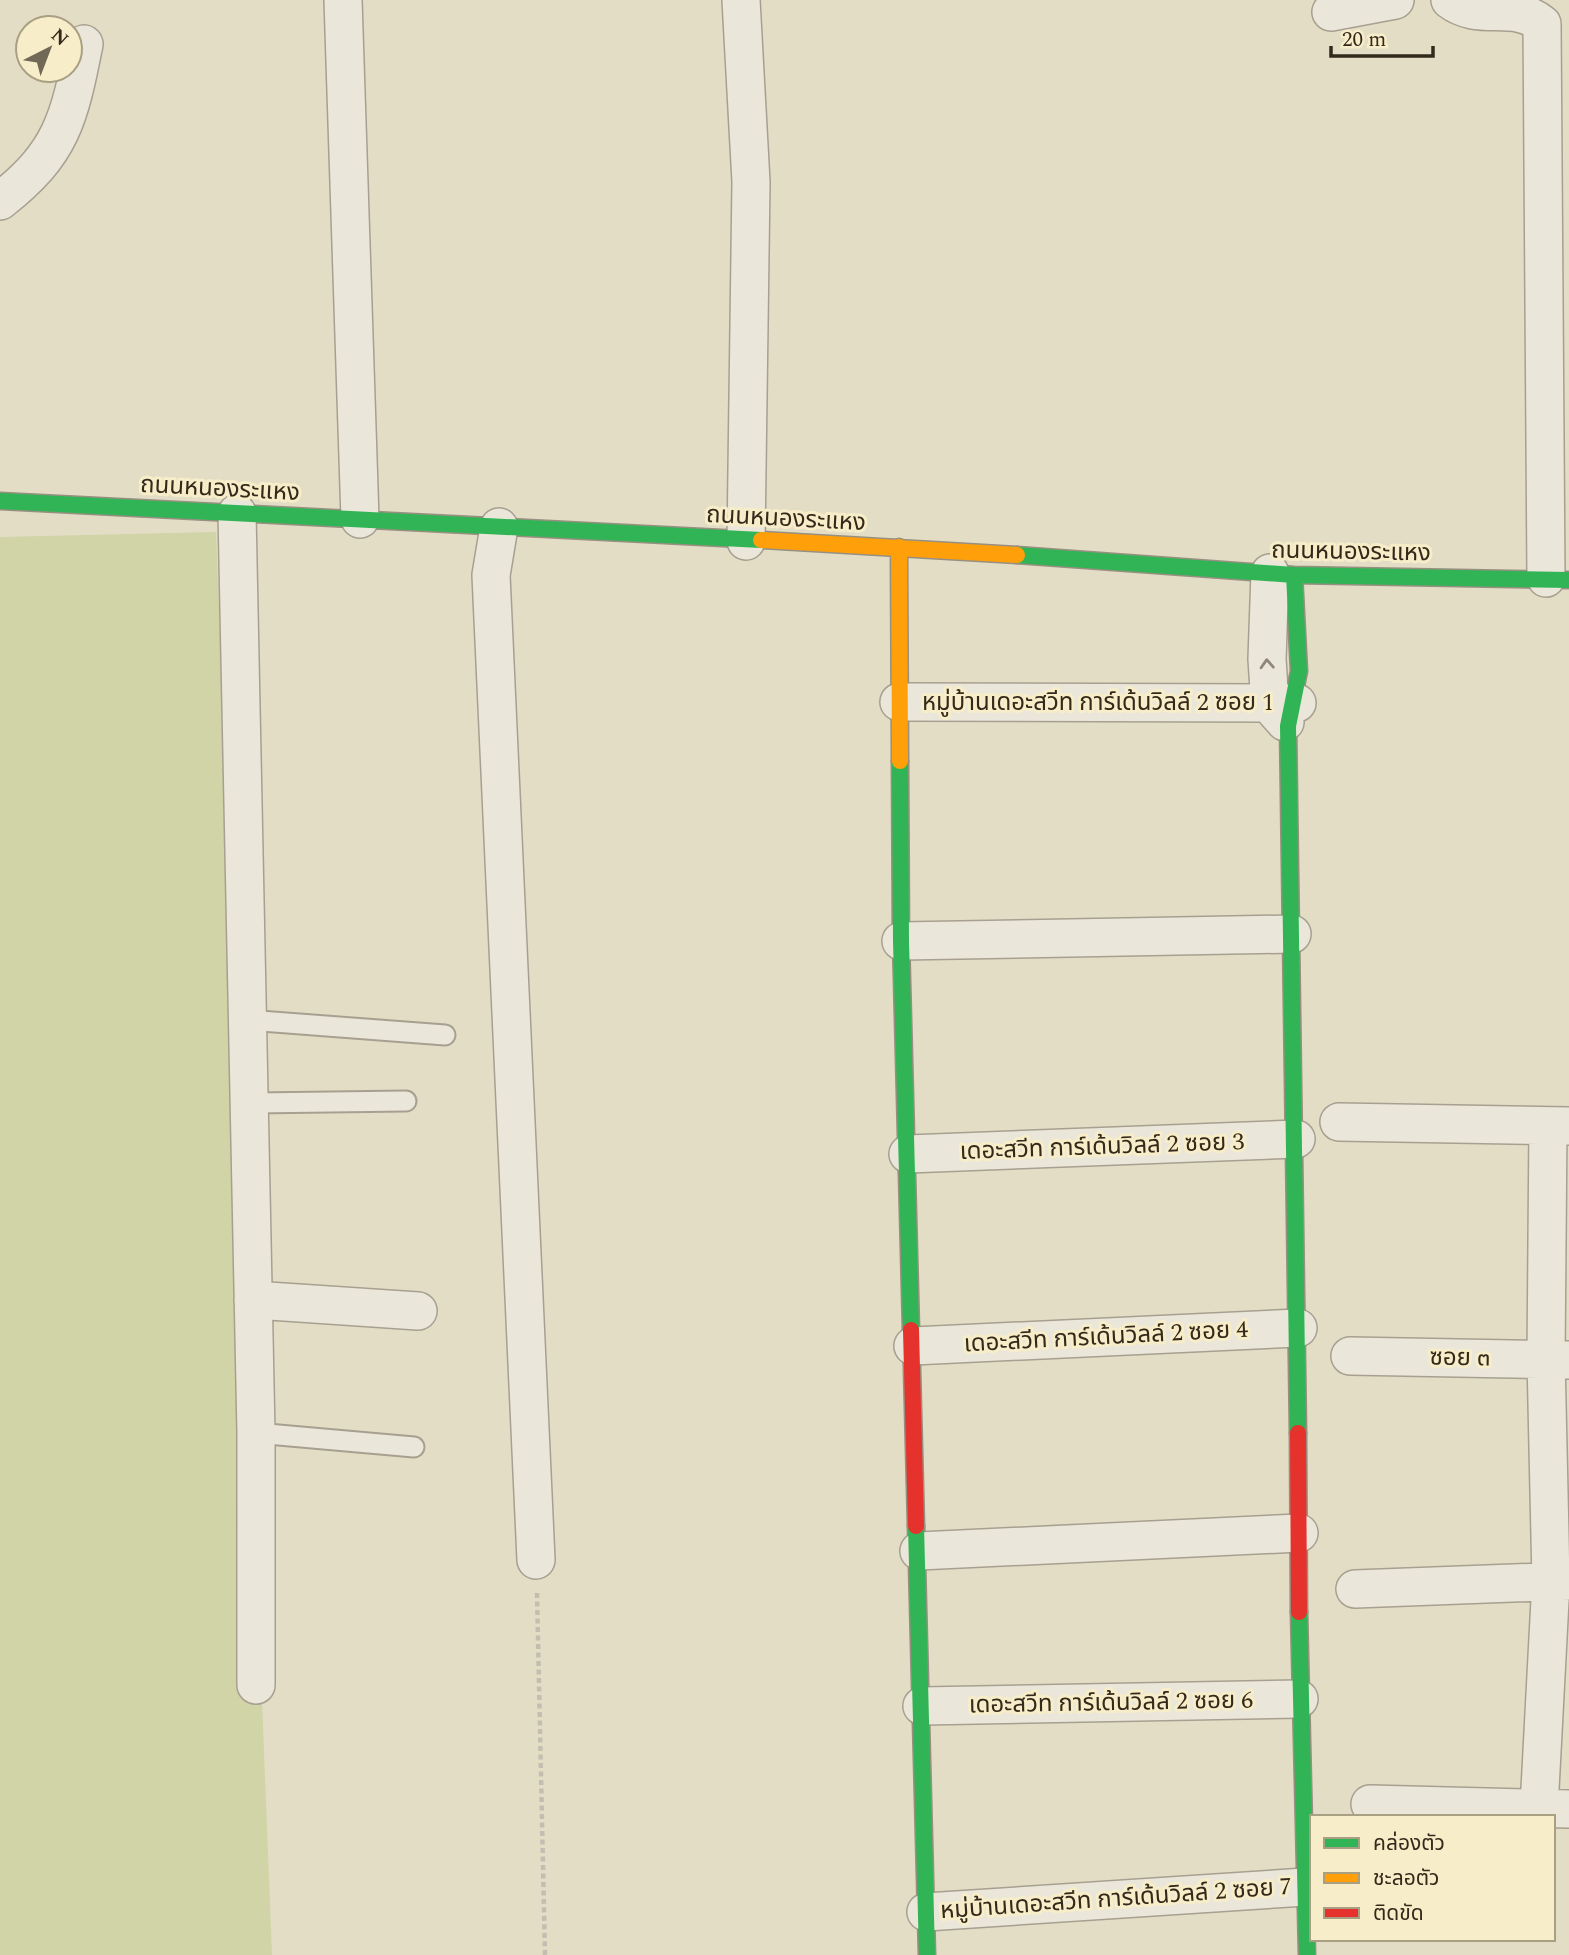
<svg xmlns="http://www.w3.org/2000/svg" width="1569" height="1955" font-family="Spectral,'Noto Sans Thai',serif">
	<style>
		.green { fill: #d0d4a7 }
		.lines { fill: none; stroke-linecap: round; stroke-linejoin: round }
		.lane-casing { stroke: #a7a090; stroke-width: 23 }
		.street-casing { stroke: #a7a090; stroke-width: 40 }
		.fast-casing { stroke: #979080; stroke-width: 19 }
		.slow-casing { stroke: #979080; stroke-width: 19 }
		.jam-casing { stroke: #979080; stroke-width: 19 }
		.path { stroke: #c3beb0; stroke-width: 4.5; stroke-dasharray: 5 3.5; stroke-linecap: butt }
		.lane { stroke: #eae6d9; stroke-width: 19 }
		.street { stroke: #eae6d9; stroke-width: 37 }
		.fast { stroke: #30b455; stroke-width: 16 }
		.slow { stroke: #ff9f0a; stroke-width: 16 }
		.jam { stroke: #e5322d; stroke-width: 16 }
		.oneway { stroke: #8f887a }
		.labels { text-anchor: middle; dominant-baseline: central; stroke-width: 6; stroke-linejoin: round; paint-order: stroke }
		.street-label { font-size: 24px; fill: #34291a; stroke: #f7edc9 }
	</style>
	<rect width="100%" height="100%" fill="#e3ddc6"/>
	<!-- green -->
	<path class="green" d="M216 532 272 1955H0V537Z"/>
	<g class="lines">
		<defs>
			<path id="lane" d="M247 1020 445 1035
				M249 1103 406 1101
				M256 1433 414 1447"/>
			<path id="street" d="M343 0 360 519
				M741 0 751 182 746 541
				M1450 0C1480 23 1513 0 1542 24L1546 578
				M1331 12 1395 0
				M0 201C62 153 69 119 84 44
				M237 513 256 1433V1685
				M499 527 491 575 536 1560
				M1270 573 1267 659 1270 705 1285 722
				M899 702 1297 703
				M901 941 1292 934
				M1339 1122 1569 1126
				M908 1154 1296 1139
				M253 1300 418 1311
				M913 1346 1298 1328
				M1350 1356 1569 1360
				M919 1551 1299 1533
				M1355 1589 1569 1581
				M922 1706 1299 1699
				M1370 1804 1569 1809
				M1539 1808 1551 1581 1546 1359 1548 1126
				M926 1912 1305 1887"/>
			<path id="fast" d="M0 501 761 540
				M1017 555 1294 575 1569 580
				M1294 575 1299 671 1288 726 1298 1433
				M900 761 901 941 911 1330
				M916 1526 927 1955
				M1299 1612 1307 1955"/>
			<path id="slow" d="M761 540 1017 555
				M899 547 900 761"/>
			<path id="jam" d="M911 1330 916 1526
				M1298 1433 1299 1612"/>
		</defs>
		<!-- lane casing -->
		<use href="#lane" class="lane-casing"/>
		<!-- street casing -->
		<use href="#street" class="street-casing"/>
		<!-- fast casing -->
		<use href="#fast" class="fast-casing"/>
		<!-- slow casing -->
		<use href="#slow" class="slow-casing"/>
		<!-- jam casing -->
		<use href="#jam" class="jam-casing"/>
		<!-- path -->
		<path class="path" d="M537 1593 545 1955"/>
		<!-- lane -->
		<use href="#lane" class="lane"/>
		<!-- street -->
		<use href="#street" class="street"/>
		<!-- fast -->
		<use href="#fast" class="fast"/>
		<!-- slow -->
		<use href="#slow" class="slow"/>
		<!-- jam -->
		<use href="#jam" class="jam"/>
	</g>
	<!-- one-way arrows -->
	<defs><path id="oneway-chevron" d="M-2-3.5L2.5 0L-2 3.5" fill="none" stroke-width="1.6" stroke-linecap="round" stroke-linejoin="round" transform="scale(1.75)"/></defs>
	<use class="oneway" href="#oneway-chevron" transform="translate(1267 664) rotate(-93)"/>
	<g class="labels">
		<!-- street labels -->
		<g class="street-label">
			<text transform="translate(220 489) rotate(3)">ถนนหนองระแหง</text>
			<text transform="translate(786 519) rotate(3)">ถนนหนองระแหง</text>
			<text transform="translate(1351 552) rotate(1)">ถนนหนองระแหง</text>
			<text x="1098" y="703">หมู่บ้านเดอะสวีท การ์เด้นวิลล์ 2 ซอย 1</text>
			<text transform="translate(1102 1147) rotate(-2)">เดอะสวีท การ์เด้นวิลล์ 2 ซอย 3</text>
			<text transform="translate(1106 1337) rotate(-3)">เดอะสวีท การ์เด้นวิลล์ 2 ซอย 4</text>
			<text transform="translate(1460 1358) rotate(1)">ซอย ๓</text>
			<text transform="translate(1111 1703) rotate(-1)">เดอะสวีท การ์เด้นวิลล์ 2 ซอย 6</text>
			<text transform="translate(1116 1899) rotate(-4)">หมู่บ้านเดอะสวีท การ์เด้นวิลล์ 2 ซอย 7</text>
		</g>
	</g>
	<!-- legend -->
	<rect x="1310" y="1815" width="245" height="126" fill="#f7edc9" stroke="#a99f83" stroke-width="2"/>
	<rect x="1324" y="1838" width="35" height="10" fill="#30b455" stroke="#a99f83" stroke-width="2"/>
	<text x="1373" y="1850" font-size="21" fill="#34291a">คล่องตัว</text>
	<rect x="1324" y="1873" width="35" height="10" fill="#ff9f0a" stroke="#a99f83" stroke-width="2"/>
	<text x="1373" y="1885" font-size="21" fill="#34291a">ชะลอตัว</text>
	<rect x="1324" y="1908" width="35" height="10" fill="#e5322d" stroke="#a99f83" stroke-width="2"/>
	<text x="1373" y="1920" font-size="21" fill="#34291a">ติดขัด</text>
	<!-- north arrow -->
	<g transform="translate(49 49) rotate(42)"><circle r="33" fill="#f7edc9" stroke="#a99f83" stroke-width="2"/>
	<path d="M0-5L12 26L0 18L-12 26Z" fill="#716856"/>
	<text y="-10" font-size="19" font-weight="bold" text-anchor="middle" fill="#34291a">N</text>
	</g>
	<!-- scale -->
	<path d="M1331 46v10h102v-10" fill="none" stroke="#34291a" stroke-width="3.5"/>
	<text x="1342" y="46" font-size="21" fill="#34291a" stroke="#f7edc9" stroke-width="5" paint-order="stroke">20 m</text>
</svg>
